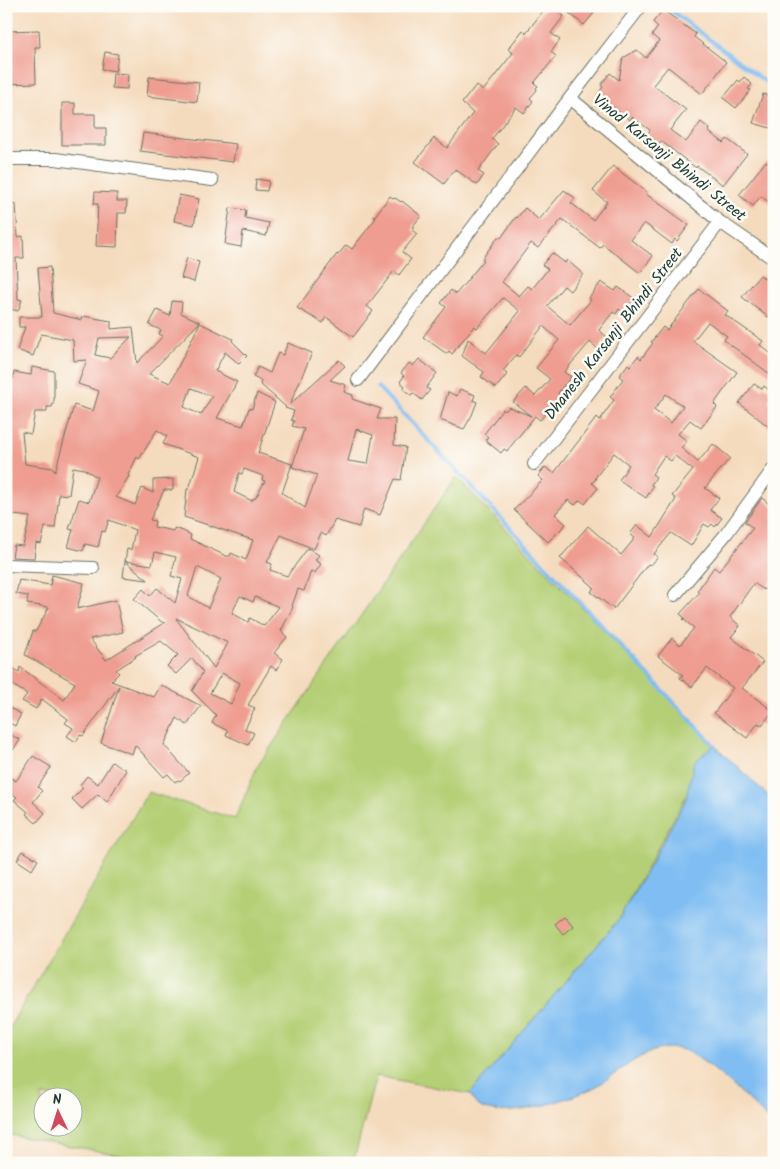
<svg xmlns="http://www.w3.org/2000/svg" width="780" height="1169" font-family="Kalam,sans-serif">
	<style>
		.green { fill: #b4cf74; stroke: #6a8654; fill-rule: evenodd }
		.water { fill: #7fbdf2; stroke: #4f7d93 }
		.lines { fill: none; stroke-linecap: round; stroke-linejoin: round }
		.stream { stroke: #7fbdf2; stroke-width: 4 }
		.building { fill: #ef9d91; fill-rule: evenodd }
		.minor-casing { stroke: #6a7464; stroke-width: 14 }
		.minor { stroke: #fff; stroke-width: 12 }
		.labels { text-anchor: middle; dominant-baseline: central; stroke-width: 5; stroke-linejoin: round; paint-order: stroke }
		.street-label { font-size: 16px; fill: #1f3d34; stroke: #fdfcf7 }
	</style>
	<rect width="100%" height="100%" fill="#fdfcf7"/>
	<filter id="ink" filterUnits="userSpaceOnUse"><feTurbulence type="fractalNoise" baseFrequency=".02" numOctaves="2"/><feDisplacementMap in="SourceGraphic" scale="10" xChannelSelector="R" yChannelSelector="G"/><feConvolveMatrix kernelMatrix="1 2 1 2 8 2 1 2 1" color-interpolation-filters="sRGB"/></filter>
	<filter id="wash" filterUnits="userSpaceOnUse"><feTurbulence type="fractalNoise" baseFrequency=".0096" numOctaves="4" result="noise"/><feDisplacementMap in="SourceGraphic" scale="20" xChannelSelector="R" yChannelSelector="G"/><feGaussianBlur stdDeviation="1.12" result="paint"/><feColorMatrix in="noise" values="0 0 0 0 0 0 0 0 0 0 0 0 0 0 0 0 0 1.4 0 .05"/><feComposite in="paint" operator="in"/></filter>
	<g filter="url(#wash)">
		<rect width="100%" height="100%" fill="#f5dbbe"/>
		<!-- green -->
		<path class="green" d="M456 477 714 745 619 919 470 1094 376 1076 353 1163H163L6 1134V1033L148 792 235 819 257 767ZM42 1096H72V1126H42Z"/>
		<!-- water -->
		<path class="water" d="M714 745 774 801V1125C756 1107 703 1054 680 1049 648 1042 620 1073 595 1087 571 1099 498 1124 476 1104 473 1101 472 1097 470 1094L619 919 650 865 685 801 694 762Z"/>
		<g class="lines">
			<!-- stream -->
			<path class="stream" d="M665 6 774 88
				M378 387 714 745"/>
		</g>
		<g id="blocks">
			<!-- building -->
			<path class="building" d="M547 6H551L564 16 551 33 560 40 551 52 556 56 534 83 538 86 536 88 537 90 530 98 533 101 524 113 516 107 492 139 498 144 478 171 484 175 477 185 455 169 444 184 415 162 434 138 447 148 473 113 462 103 476 85 483 91 513 53 508 49 523 30 526 33Z
				M560 6H600L584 25Z
				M663 10 696 34 694 37 726 62 702 94 668 67 653 85 686 110 670 130 686 142 701 122 710 129 709 132 724 143 727 139 747 154 723 185 697 166 696 168 661 141 659 144 647 135 650 130 632 117 630 120 597 95 603 87 601 85 610 73 619 80 623 58 637 50 646 58 659 41 652 35 658 27 653 22Z
				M39 30 40 47H35L36 83 6 84V31Z
				M105 52 118 54 116 71 102 69Z
				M113 73 128 74 127 89 112 88Z
				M149 77 199 82 197 102 147 96Z
				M744 77 752 84 748 89 751 90 736 108 723 98 738 80 740 82Z
				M763 94 774 97V129L753 123Z
				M62 103H75V114H95V128H106V145H62Z
				M143 133 236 144 233 162 140 151Z
				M766 161 774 167V206L761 196 753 206 739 195Z
				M613 166 647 192 646 194 689 225 677 241 675 239 672 244 644 223 631 240 653 256 640 273 603 244 600 248 562 219 538 248 531 243 502 282 519 296 528 286 532 289 548 269 542 265 552 253 565 263 567 260 583 274 570 291 564 286 547 306 570 325 591 300 589 298 601 282 615 291 618 287 635 299 624 313 619 309 616 314 613 312 599 330 607 337 598 349 590 342 564 372 571 377 558 393 562 396 540 420 535 416 507 451 504 449 501 453 485 440 488 437 484 434 503 409 505 411 509 407 531 416 513 402 526 388 535 396 550 379 536 368 559 340 543 326 519 357 516 355 503 371 507 374 496 388 481 377 484 372 462 356 468 339 486 353 520 311 503 298 477 328 474 326 452 354 449 351 447 354 423 337 446 307 441 303 451 290 456 294 484 260 482 259 498 237 501 238 516 217 517 218 525 208 539 220 564 190 575 198 571 203 593 220 607 202 593 191Z
				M256 179 269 181 267 191 255 190Z
				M95 192 117 193V201H127L126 213H118L117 247 96 246 98 204H94Z
				M179 195 199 199 194 225 174 221Z
				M390 196 394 199 395 198 401 202 402 201 421 216 412 227 414 228 412 230 417 234 402 252 411 259 399 275 394 271 367 306 373 311 353 337 326 317 323 323 297 308 337 254 338 255 346 245 352 249 376 218 374 217Z
				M16 204 18 237 23 236 24 258H16L18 299 22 300 18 311 6 308V205Z
				M230 208 246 210 245 218 269 223 266 236 243 231 241 247 225 244Z
				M187 258 199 262 194 282 181 278Z
				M50 267 53 313 82 320 83 316 111 321V329L133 327 137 363 163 336 159 334 161 330 149 325 157 310 170 316 172 301 182 302 181 313 200 322 149 374 170 383 200 323 233 339 232 341 247 356 239 364 225 352 215 371 237 382 217 418 243 426 249 408 252 409 257 393 275 402 258 453 292 464 282 493 305 508 317 475 292 467 304 429 292 426 294 421 291 420 294 411 285 408 286 407 260 384 261 381 253 377 258 367 270 373 278 353 283 355 288 343 312 353 290 404 339 360 345 366 330 380 346 385 344 392 353 395 352 399 381 409 377 419H395L394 445 406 447 401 480 395 479 380 515 364 509 359 527 335 520 326 536 321 533 314 549 281 535 267 562 272 564 270 570 287 576 308 548 319 555 315 560 321 564 315 573 311 571 304 591 298 589 292 606 293 607 281 631 287 637 274 653 283 659 276 670 271 666 248 705 255 708 245 729 254 733 248 745 226 735 228 731 212 723 216 715 192 691 203 672 192 658 176 674 167 666 178 655 161 641 135 656 136 657 116 670 119 673 111 681 154 697 161 685 201 706 187 725 177 718 164 745 189 773 180 781 178 780 175 782 168 774 164 777 135 745 132 754 101 743 119 686 83 736 80 735 76 742 67 736 73 728 65 723 68 719 42 699 36 709 22 701 27 694 6 681V664L19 672 20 667 64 700 75 683 25 655 33 631H36L49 607 27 604 28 596 16 594 19 580 50 585 52 575 84 583 77 609 116 600 123 632 90 639 106 660 166 622 163 623 134 599 143 589 150 596 157 588 175 603 182 579 171 576 176 557 155 552 152 565 125 561 127 549 131 550 135 530 109 520 105 532 102 531 98 547 85 544 83 551 68 547 73 530 69 529 79 499 89 502 97 477 84 469 73 467 69 495 59 494 55 528 45 527 41 544 36 543 34 558 12 557 14 545 23 546 30 517 6 514V379H13L14 372 31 375 32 367 54 371V401L52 407H47V412H35L31 434 22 432 25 464 53 468 55 472 74 405 93 411 99 391 78 384 87 360 74 361 73 340 41 334 33 356 17 350 25 327H19V317H42L38 268ZM131 337 110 358 95 355 99 338ZM191 388 212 396 201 415 184 407ZM356 429 373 435 368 464 348 461ZM157 430 167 436 163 444 199 457 189 489H187L184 517 253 540 246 560 231 553 230 556H226L190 539 191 535 183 531 174 528V531L154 527 155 521 150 520 164 490H173V479L153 480V493L142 488 135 505 116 497 129 476 128 475 137 457 139 459ZM244 469 263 476 262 480 265 481 255 499 253 498 252 501 234 492 239 473 242 474ZM197 567 221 579 208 608 188 596ZM240 596 253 602 255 597 279 607 264 626 250 618 248 622 232 613ZM176 618 228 643 214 668 177 620ZM222 673 240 683 231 704 210 693Z
				M760 275 774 286V310L768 317 742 297Z
				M699 289 728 311 725 315 763 341 760 345 774 356V377L724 340 727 336 708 322 693 341 737 372 714 404 717 407 701 428 690 420 678 434 687 441 681 448 698 462 713 444 730 458 705 488 719 498 710 510 722 518 715 527 712 524 709 527 704 524 691 546 671 533 654 554 658 557 651 565 648 564 614 609 591 592 594 587 560 558 588 526 621 555 635 538 630 534 637 525 652 537 676 499 672 496 693 470 675 456 671 461 664 456 652 474 656 477 651 485 653 486 646 498 619 480 629 465 614 453 595 478 596 479 592 483 598 488 585 504 580 500 575 505 568 500 555 514 566 524 548 542 514 510 543 480 538 476 545 467 554 473 597 417 600 420 614 400 610 397 623 379 619 376 628 364 630 366 638 356 641 359 653 343 651 342 663 327 667 330ZM666 394 683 406 671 423 654 410Z
				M419 359 437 373 426 388 430 390 422 400 413 393 411 395 403 389 405 386 400 382 404 376 401 373 409 363 413 366Z
				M754 384 762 389 764 386 774 394 768 401 774 405V431L739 403Z
				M460 389 475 395 473 400 477 402 472 415 464 429 440 420 448 392 457 396Z
				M762 498 774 508V578L764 590 754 583 730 617 740 626 731 637 763 662 742 688 773 711 762 725 758 723 747 738 714 713 733 688 707 668 692 687 680 678 683 675 658 656 672 638 680 645 694 628 683 619 685 618 680 614 699 593 697 591 714 567 719 571 753 528 745 522Z
				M125 561 148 580 123 577Z
				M6 706 21 714 15 726 6 721Z
				M6 732 20 740 13 750 6 747Z
				M33 756 51 767 38 787 42 791 33 802 45 813 36 823 26 814 28 812 14 800 17 797 6 790V775L16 781Z
				M112 762 126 770 107 802 98 794 82 809 72 799 83 788 80 785 87 776 98 784Z
				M23 851 38 860 32 870 17 860Z
				M565 916 573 926 563 934 555 924Z"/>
		</g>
	</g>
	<g filter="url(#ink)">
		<use href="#blocks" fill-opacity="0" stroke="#6a7464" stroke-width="1"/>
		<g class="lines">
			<defs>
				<path id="minor" d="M570 98 720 222 774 259
					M6 159H55L212 180
					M358 380 570 98 641 6
					M534 464 720 222
					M6 565 93 568
					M675 595 726 534 774 468"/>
			</defs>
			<!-- minor casing -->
			<use href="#minor" class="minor-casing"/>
			<!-- minor -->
			<use href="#minor" class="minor"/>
		</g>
	</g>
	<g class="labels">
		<!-- street labels -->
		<g class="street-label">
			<text transform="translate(669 158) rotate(39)">Vinod Karsanji Bhindi Street</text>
			<text transform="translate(614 334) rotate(-52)">Dhanesh Karsanji Bhindi Street</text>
		</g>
	</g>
	<!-- margin -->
	<rect width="780" height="1169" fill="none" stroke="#fdfcf7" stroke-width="25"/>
	<!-- north arrow -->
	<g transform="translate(58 1112) rotate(356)"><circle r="24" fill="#fdfcf7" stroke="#a4b0a9"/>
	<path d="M0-4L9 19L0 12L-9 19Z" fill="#d1495b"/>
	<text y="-8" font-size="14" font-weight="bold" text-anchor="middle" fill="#1f3d34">N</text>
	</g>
</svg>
